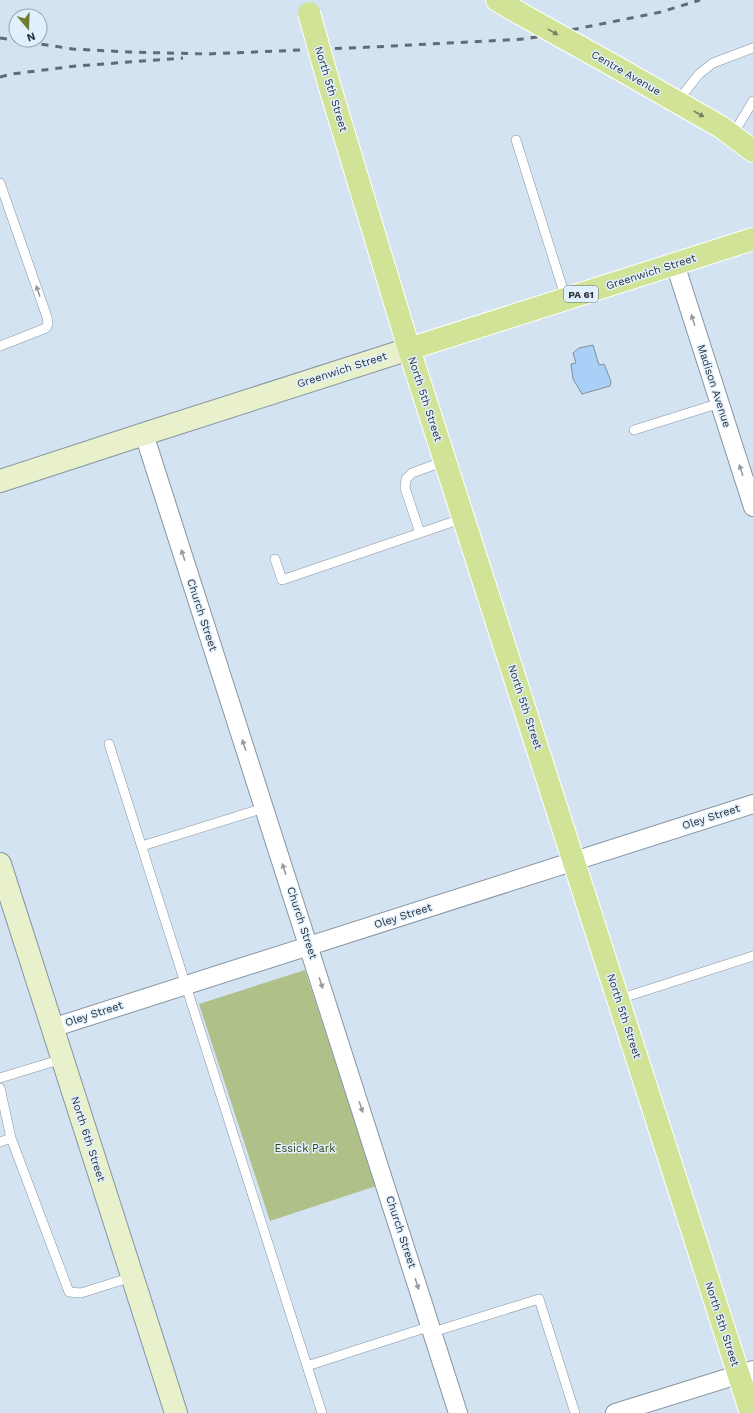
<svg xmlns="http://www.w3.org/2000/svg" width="753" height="1413" font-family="'Work Sans',sans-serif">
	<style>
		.green { fill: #b0c089 }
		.building { fill: #a9d0f6; stroke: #808e9c }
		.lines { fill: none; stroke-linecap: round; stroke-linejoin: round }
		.lane-casing { stroke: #8795a2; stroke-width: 10 }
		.street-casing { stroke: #8795a2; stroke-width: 20 }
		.secondary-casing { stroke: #8795a2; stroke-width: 24 }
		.primary-casing { stroke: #fff; stroke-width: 24 }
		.lane { stroke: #fff; stroke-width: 9 }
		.street { stroke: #fff; stroke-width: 18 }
		.secondary { stroke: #e8f1cb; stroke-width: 22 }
		.primary { stroke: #d1e397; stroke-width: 22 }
		.rail { stroke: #626b73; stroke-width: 3; stroke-dasharray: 7 7; stroke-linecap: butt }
		.primary-bridge-casing { stroke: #fff; stroke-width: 24; stroke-linecap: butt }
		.primary-bridge { stroke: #d1e397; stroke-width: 22 }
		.oneway { fill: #778363 }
		.oneway2 { fill: #969a9c }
		.labels { text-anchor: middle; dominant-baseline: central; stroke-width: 3; stroke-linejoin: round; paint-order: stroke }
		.shield { fill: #e1f0ff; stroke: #646c74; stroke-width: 1 }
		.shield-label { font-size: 10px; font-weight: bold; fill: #2e3439 }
		.street-label { font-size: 11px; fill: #2e3439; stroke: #e1f0ff }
		.park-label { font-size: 11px; fill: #364113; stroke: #e1f0ff }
	</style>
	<rect width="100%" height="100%" fill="#d4e3f1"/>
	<!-- green -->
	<path class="green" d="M305 970 376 1186 270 1221 199 1004Z"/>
	<!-- building -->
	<path class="building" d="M593 345 599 365 604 364 611 381 610 386 582 394 573 379 571 364 576 363 573 353 579 348Z"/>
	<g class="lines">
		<defs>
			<path id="lane" d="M677 102 699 74 713 63 753 48
				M732 136 753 101
				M516 140 566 299
				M0 183 47 317 48 324 46 328 0 346
				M634 430 720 403
				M420 533 464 518
				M275 559 282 580 420 533 405 488 406 479 412 473 445 461
				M109 744 322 1413
				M142 846 264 808
				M619 999 753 956
				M0 1078 62 1059
				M0 1088 11 1138 69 1292 81 1293 132 1277
				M0 1142 11 1138
				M433 1332 539 1299 575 1413
				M307 1366 431 1326"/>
			<path id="street" d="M675 264 753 507
				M144 434 458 1413
				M52 1028 753 804
				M615 1413 753 1370"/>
			<path id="secondary" d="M0 481 144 434 409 349
				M0 864 176 1413"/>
			<path id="primary" d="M497 0 519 13
				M616 67 721 127 753 151
				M329 84 409 349 751 1413
				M409 349 753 239"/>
		</defs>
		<!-- lane casing -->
		<use href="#lane" class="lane-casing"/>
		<!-- street casing -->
		<use href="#street" class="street-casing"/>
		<!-- secondary casing -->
		<use href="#secondary" class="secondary-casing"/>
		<!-- primary casing -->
		<use href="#primary" class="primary-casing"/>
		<!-- lane -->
		<use href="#lane" class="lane"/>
		<!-- street -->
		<use href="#street" class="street"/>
		<!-- secondary -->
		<use href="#secondary" class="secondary"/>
		<!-- primary -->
		<use href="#primary" class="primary"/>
		<!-- rail -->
		<path class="rail" d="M0 38 73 49 128 52 207 54 372 47 526 39 661 12 700 0
			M0 77 12 74 76 66 183 58"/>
		<defs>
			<path id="primary-bridge" d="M309 13 329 84
				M519 13 616 67"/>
		</defs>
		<!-- primary-bridge casing -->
		<use href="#primary-bridge" class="primary-bridge-casing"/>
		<!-- primary-bridge -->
		<use href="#primary-bridge" class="primary-bridge"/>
	</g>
	<!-- one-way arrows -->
	<defs><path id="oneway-solid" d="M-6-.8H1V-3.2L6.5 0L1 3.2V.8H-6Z"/></defs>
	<g class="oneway">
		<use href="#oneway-solid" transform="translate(553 32) rotate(29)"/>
		<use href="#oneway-solid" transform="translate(699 114) rotate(30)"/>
	</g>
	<g class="oneway2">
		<use href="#oneway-solid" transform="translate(38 291) rotate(-109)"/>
		<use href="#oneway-solid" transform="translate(693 320) rotate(-108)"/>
		<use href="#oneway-solid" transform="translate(741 470) rotate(-108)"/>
		<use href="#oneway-solid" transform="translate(183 555) rotate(-108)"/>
		<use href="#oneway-solid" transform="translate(244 745) rotate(-108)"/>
		<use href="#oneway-solid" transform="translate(284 869) rotate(-108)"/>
		<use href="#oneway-solid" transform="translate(321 983) rotate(72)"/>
		<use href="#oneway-solid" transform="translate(361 1107) rotate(72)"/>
		<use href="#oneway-solid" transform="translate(417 1284) rotate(72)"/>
	</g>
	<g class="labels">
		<!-- shield labels -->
		<rect class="shield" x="564" y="286" width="34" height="16" rx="3"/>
		<g class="shield-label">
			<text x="581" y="294">PA 61</text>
		</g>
		<!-- street labels -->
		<g class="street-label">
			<text transform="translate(626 73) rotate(30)">Centre Avenue</text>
			<text transform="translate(331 89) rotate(73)">North 5th Street</text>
			<text transform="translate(651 272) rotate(-18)">Greenwich Street</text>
			<text transform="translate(342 370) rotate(-18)">Greenwich Street</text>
			<text transform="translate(714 386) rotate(72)">Madison Avenue</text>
			<text transform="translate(425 399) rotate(72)">North 5th Street</text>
			<text transform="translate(202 615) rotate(72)">Church Street</text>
			<text transform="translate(525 707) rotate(72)">North 5th Street</text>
			<text transform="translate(711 817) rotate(-18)">Oley Street</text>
			<text transform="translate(403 916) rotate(-18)">Oley Street</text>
			<text transform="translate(302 923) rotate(72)">Church Street</text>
			<text transform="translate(94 1014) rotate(-18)">Oley Street</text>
			<text transform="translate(624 1016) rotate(72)">North 5th Street</text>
			<text transform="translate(88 1139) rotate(72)">North 6th Street</text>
			<text transform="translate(401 1232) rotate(72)">Church Street</text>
			<text transform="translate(722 1324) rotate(72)">North 5th Street</text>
		</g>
		<!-- park labels -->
		<g class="park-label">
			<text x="305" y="1148">Essick Park</text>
		</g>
	</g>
	<!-- north arrow -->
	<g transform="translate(28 28) rotate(161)"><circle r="19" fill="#e1f0ff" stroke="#99a5b0"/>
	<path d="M0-3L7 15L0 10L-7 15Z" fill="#6c7e2e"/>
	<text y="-6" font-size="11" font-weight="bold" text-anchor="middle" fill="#2e3439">N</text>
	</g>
</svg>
